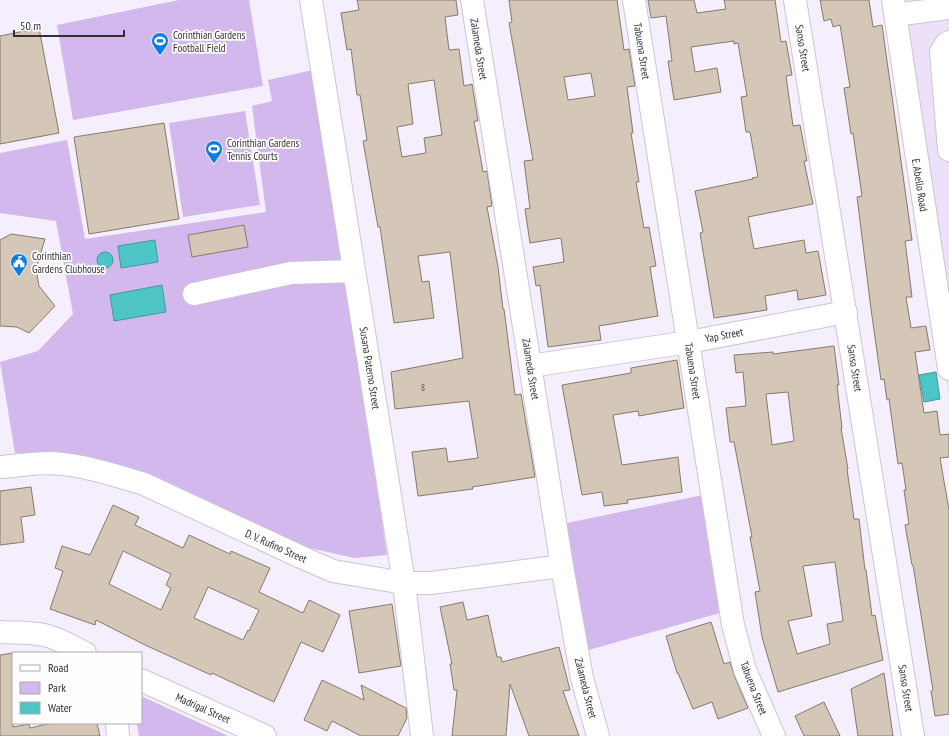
<svg xmlns="http://www.w3.org/2000/svg" width="949" height="736" font-family="'PT Sans Narrow',sans-serif">
	<style>
		.built { fill: #ede1fa }
		.green { fill: #d2b8ed }
		.water { fill: #4dc5c6; stroke: #45989b }
		.building { fill: #d5c7b7; stroke: #877a6c; fill-rule: evenodd }
		.lines { fill: none; stroke-linecap: round; stroke-linejoin: round }
		.minor-casing { stroke: #cdc4d6; stroke-width: 24 }
		.minor { stroke: #fff; stroke-width: 22 }
		.labels { text-anchor: middle; dominant-baseline: central; stroke-width: 3.5; stroke-linejoin: round; paint-order: stroke }
		.number-label { font-size: 9px; fill: #5c5556 }
		.poi-label { font-size: 11px; fill: #332f36; stroke: #fefefe; text-anchor: start }
		.street-label { font-size: 11px; fill: #332f36; stroke: #fefefe }
	</style>
	<rect width="100%" height="100%" fill="#f5eefd"/>
	<!-- built -->
	<path class="built" d="M888 0H949V400Z"/>
	<!-- green -->
	<path class="green" d="M179 0H249L263 86 73 120 57 25Z
		M313 70 387 555 354 558 310 548 123 467 68 453H15L0 362 38 351 73 314 56 221 0 213V153L67 140 85 239 266 212 252 106 272 101 268 80Z
		M245 111 260 205 183 217 169 123Z
		M703 495 727 611 585 651 562 524Z
		M141 696 228 736H139L137 723H141Z"/>
	<!-- water -->
	<path class="water" d="M155 240 158 262 121 268 118 246Z
		M97 260a8 8 0 1 1 16 0a8 8 0 1 1-16 0Z
		M162 285 166 312 114 321 110 295Z
		M936 372 940 399 924 402 919 375Z"/>
	<!-- building -->
	<path class="building" d="M357 0H456L458 15 445 17 449 50 459 49 464 86 472 84 478 121H474L483 172 487 171 492 206 487 207 498 267 503 309H504L515 395 521 394 535 477 472 487 473 489 418 496 412 452 446 448 448 462 478 458 469 401 395 409 391 372 463 358 450 252 418 256 422 282 429 281 434 318 394 323 380 227H378L363 141 367 140 360 95H357L351 49 347 50 341 13 359 10ZM434 80 442 135 424 138 426 153 402 157 397 127 413 124 408 84Z
		M509 0H617L624 50 629 49 635 86 627 87 633 133H631L639 182H636L644 228 649 227 656 266 650 267 658 316 599 326 601 340 548 347 540 285 536 286 533 267 564 262 561 238 530 243 525 209 530 208 524 161 533 160 509 23 512 22ZM591 73 595 96 568 100 564 77Z
		M648 0H694L697 13 726 9 724 0H775L781 42 786 41 792 75 786 76 793 126 800 125 807 161H804L813 204 748 217 754 249 804 240 806 253 818 251 826 295 798 300 797 290 765 296 767 310 714 318 700 233 703 232 695 191 753 179 752 178 758 177 750 132H746L741 97 747 96 738 43 734 44V41L691 47 695 72 717 68 721 92 674 100 668 61H672L666 16 651 18Z
		M820 0H869L873 27 882 25 912 240 905 241 912 297H906L911 328 926 326 930 350 915 352 924 413 937 411 940 435 949 434V457L940 458 949 510V714L935 716 931 691 933 690 913 565H912L905 525 909 524 904 490H906L902 463 898 464 889 399 887 400 884 379 881 380 871 309 857 197 862 196 853 133 851 134 844 88 850 87 840 25 833 27 831 19 824 21Z
		M39 28 59 133 0 144V36Z
		M164 123 179 219 89 234 74 137Z
		M244 225 248 247 192 257 188 235Z
		M11 234 45 239 36 269 39 286 55 306 29 333 17 327 0 326V240Z
		M834 346 839 385H837L842 428H841L848 469H847L854 519H859L865 570H866L872 616 875 615 883 660 778 692 762 637 755 592 760 591 750 537H752L734 442H730L726 408 746 406 743 372 736 373 734 355 773 352V354ZM788 392 794 441 772 445 766 394ZM835 562 843 621 827 624 830 644 797 654 788 621 812 616 803 566Z
		M677 360 684 408 639 416 638 411 613 415 622 465 678 457 682 492 627 500 628 503 604 506 602 492 582 495 562 385 631 373V368Z
		M31 487 35 515 21 517 24 542 0 545V491Z
		M113 505 139 517 135 525 183 548 189 535 230 554 231 551 270 568 259 592 303 613 309 600 340 615 323 652 301 642 274 702 212 673 211 675 145 645 96 620 95 625 50 609 63 571 55 568 62 546 90 555ZM123 551 171 574 166 585 171 588 161 610 109 584ZM208 587 259 610 249 631 248 630 243 640 194 618Z
		M463 602 467 620 488 615 497 657H501L502 662 559 647 570 690 563 691 579 736H529L510 684 506 736H452L457 690H454L450 664H452L440 607Z
		M392 604 401 666 359 673 349 611Z
		M711 622 724 664 730 662 734 675 748 708 718 719 712 702 693 709 678 673H677L666 636Z
		M13 653V727L29 724 30 728 52 723H97L100 736H0V655Z
		M884 673 893 736H858L851 689Z
		M322 680 364 700 361 685 406 708 407 718 398 736H361L332 721 327 731 304 720Z
		M824 702 840 736H804L795 716Z"/>
	<g class="lines">
		<defs>
			<path id="minor" d="M311 0 404 583 422 736
				M472 0 562 566 582 678 598 736
				M634 0 733 625 745 670 774 736
				M795 0 913 736
				M893 0 949 369
				M895 15 949 8
				M949 150 941 52 946 44 949 42
				M194 294 291 273 354 271
				M530 366 689 342 846 312
				M0 467C16 466 33 463 50 463 80 464 115 475 144 484L301 557 333 571 404 583H431L562 566
				M0 632C15 633 30 632 44 635 59 638 72 647 85 653
				M141 680 265 736
				M117 723 118 736"/>
		</defs>
		<!-- minor casing -->
		<use href="#minor" class="minor-casing"/>
		<!-- minor -->
		<use href="#minor" class="minor"/>
	</g>
	<!-- icons -->
	<defs>
		<symbol id="stadium-pin" viewBox="-11 -11 22 30"><path d="M0 17L-7.5 6A9.5 9.5 0 1 1 7.5 6Z" fill="#0d7de4" stroke="#fefefe"/><path d="M0-5a6.5 5 0 1 0 0 10a6.5 5 0 1 0 0-10ZM-3.5-1.8h7v3.6h-7Z" fill="#fff"/></symbol>
		<symbol id="civic-pin" viewBox="-11 -11 22 30"><path d="M0 17L-7.5 6A9.5 9.5 0 1 1 7.5 6Z" fill="#0d7de4" stroke="#fefefe"/><path d="M-.6-6.5H3V-4.5H.6V-3L4-1V1h2V6H-6V1h2V-1L-.6-3ZM-1.2 2.5V6h2.4V2.5Z" fill="#fff"/></symbol>
	</defs>
	<g fill-rule="evenodd">
		<use href="#stadium-pin" x="150" y="31" width="20" height="27"/>
		<use href="#stadium-pin" x="204" y="139" width="20" height="27"/>
		<use href="#civic-pin" x="9" y="252" width="20" height="27"/>
	</g>
	<g class="labels">
		<!-- number labels -->
		<g class="number-label">
			<text x="423" y="387">8</text>
		</g>
		<!-- poi labels -->
		<g class="poi-label">
			<text x="173" y="35">Corinthian Gardens<tspan x="173" dy="13">Football Field</tspan></text>
			<text x="227" y="143">Corinthian Gardens<tspan x="227" dy="13">Tennis Courts</tspan></text>
			<text x="32" y="256">Corinthian<tspan x="32" dy="13">Gardens Clubhouse</tspan></text>
		</g>
		<!-- street labels -->
		<g class="street-label">
			<text transform="translate(803 48) rotate(81)">Sanso Street</text>
			<text transform="translate(479 49) rotate(81)">Zalameda Street</text>
			<text transform="translate(642 51) rotate(81)">Tabuena Street</text>
			<text transform="translate(920 185) rotate(81)">E. Abello Road</text>
			<text transform="translate(724 335) rotate(-11)">Yap Street</text>
			<text transform="translate(370 368) rotate(81)">Susana Paterno Street</text>
			<text transform="translate(855 368) rotate(81)">Sanso Street</text>
			<text transform="translate(531 369) rotate(81)">Zalameda Street</text>
			<text transform="translate(693 371) rotate(81)">Tabuena Street</text>
			<text transform="translate(276 546) rotate(24)">D. V. Rufino Street</text>
			<text transform="translate(586 688) rotate(76)">Zalameda Street</text>
			<text transform="translate(754 688) rotate(69)">Tabuena Street</text>
			<text transform="translate(906 688) rotate(81)">Sanso Street</text>
			<text transform="translate(203 708) rotate(24)">Madrigal Street</text>
		</g>
	</g>
	<!-- legend -->
	<rect x="12" y="652" width="130" height="72" fill="#fefefe" stroke="#adabae"/>
	<rect x="20" y="665" width="20" height="6" fill="#ffffff" stroke="#adabae"/>
	<text x="48" y="672" font-size="12" fill="#332f36">Road</text>
	<rect x="20" y="682" width="20" height="12" fill="#d2b8ed" stroke="#adabae"/>
	<text x="48" y="692" font-size="12" fill="#332f36">Park</text>
	<rect x="20" y="702" width="20" height="12" fill="#4dc5c6" stroke="#adabae"/>
	<text x="48" y="712" font-size="12" fill="#332f36">Water</text>
	<!-- scale -->
	<path d="M14 30v6h110v-6" fill="none" stroke="#332f36" stroke-width="2"/>
	<text x="20" y="30" font-size="12" fill="#332f36" stroke="#fefefe" stroke-width="3" paint-order="stroke">50 m</text>
</svg>
